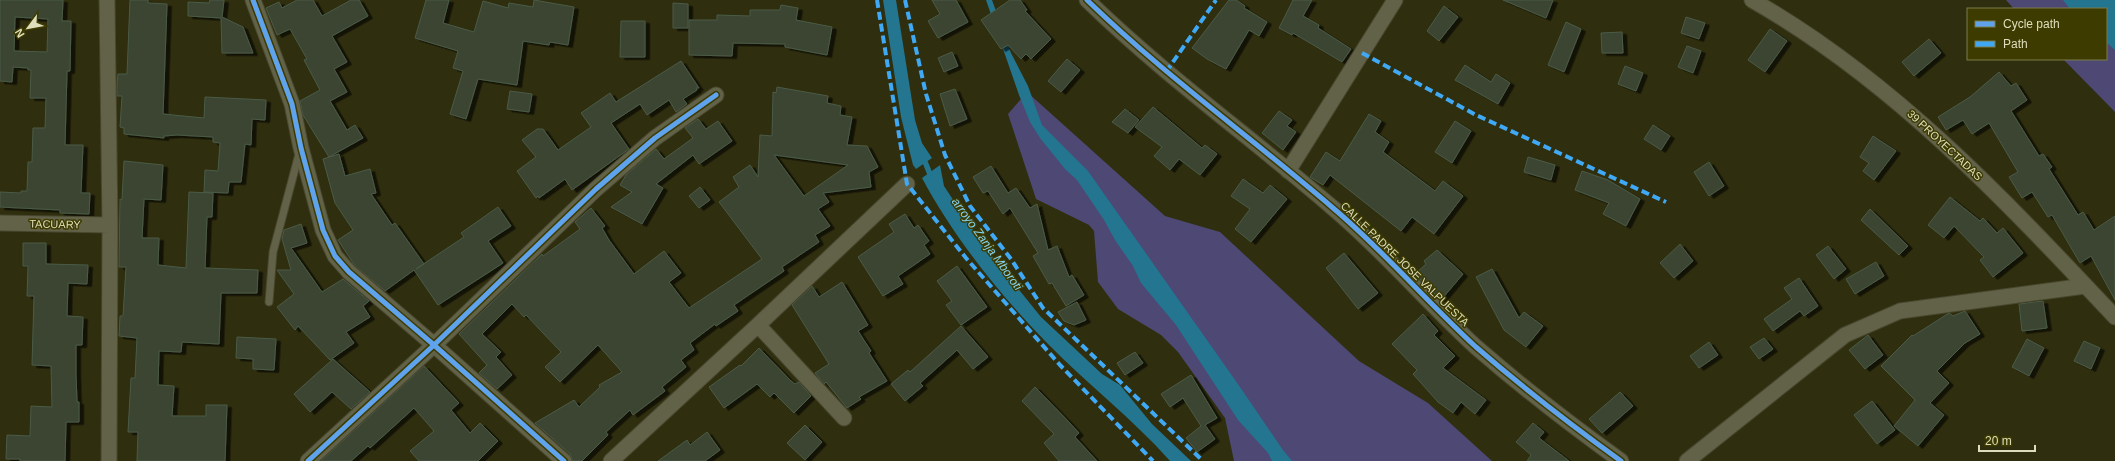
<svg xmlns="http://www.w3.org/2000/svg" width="2115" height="461" font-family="Arial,sans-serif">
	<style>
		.green { fill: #4d4874 }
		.water { fill: #237590 }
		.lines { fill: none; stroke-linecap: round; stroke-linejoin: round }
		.stream { stroke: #237590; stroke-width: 5.5 }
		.building { fill: #3a4532; stroke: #4b5b47; fill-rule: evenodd; filter: url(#shadow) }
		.lane-casing { stroke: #48472f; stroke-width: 9 }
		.street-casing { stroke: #48472f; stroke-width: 17 }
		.lane { stroke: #626248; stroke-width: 7 }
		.street { stroke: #626248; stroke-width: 15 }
		.quiet { stroke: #3fa9f5; stroke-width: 4; stroke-dasharray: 8 4; stroke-linecap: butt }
		.cycleway-casing { stroke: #3d3b00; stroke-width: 8 }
		.cycleway { stroke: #60a3ed; stroke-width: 5 }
		.labels { text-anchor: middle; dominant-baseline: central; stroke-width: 3; stroke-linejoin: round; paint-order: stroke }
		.street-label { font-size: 11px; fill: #dedebc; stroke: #3d3b00 }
		.water-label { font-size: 12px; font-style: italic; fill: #85d3f4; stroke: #3d3b00 }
	</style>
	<defs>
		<filter id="shadow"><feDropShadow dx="4.5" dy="2.5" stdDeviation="0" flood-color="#0009"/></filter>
	</defs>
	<rect width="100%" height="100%" fill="#2f2e0e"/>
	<!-- green -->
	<path class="green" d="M2006 0H2115V112L2063 59H2106V9H2014Z
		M1027 92 1165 216 1220 232 1359 361 1428 403 1492 461H1234L1225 418 1178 352 1161 335 1118 309 1098 282 1094 231 1089 225 1036 199 1008 114Z"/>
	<!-- water -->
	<path class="water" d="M883 0H896L915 120 922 143 932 158 916 169 913 165 901 117Z
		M986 0H992L1011 53 1028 86 1042 125 1088 171 1240 387 1283 450 1292 461H1272L1268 453 1238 420 1176 325 1141 283 1133 266 1115 240 1104 220 1077 180 1065 169 1040 138 1030 122 1019 95Z
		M2063 0H2115V50L2106 42V9H2070Z
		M940 165 944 186 983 245 1041 317 1102 374 1120 385 1152 424 1191 461H1170C1133 419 1087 384 1048 344 1000 295 954 238 922 178Z"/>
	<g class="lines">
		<!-- stream -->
		<path class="stream" d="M923 157 932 179"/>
	</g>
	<!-- building -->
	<path class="building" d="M0 0H63L62 21H71L70 71H67L65 145H83L81 193H90L89 214 60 213V210L0 207V192L21 193V191H27L28 162H32L33 128H45L46 98H30L31 70H28V68L13 67 12 82 0 81ZM15 17 48 19 47 52 14 51Z
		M130 0H148V3L167 4 163 114 204 118 205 97 266 100 265 120 252 119 251 145 245 144 241 182H229L228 193 204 192 205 170 218 171 220 143 213 142V137L177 135 164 136V138L124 134V128L120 127 122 96H117V84L118 74H127Z
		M210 0H224L222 17 243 27 253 53H222L221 18 188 16V2L209 3Z
		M297 0H313L322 16 351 0H359L368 16 332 36 347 62 334 69 347 92 330 101 347 130 355 125 363 138 329 157 303 115 300 101 320 90 304 60 307 59 290 29 277 35 266 8 279 2 282 8Z
		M426 0H449L443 23 474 32 483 1 508 8 509 3 533 7 534 0 574 7 568 45 550 42 549 45 523 41 517 85 478 79 466 119 450 114 463 71 453 68 458 51 415 38Z
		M932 0H956L968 22 938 38 928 21 940 14Z
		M1010 0H1020L1027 10 1025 11 1051 39 1031 59 1026 54 1021 59 1008 45 1001 49 981 20Z
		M1229 0H1236L1245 6 1244 8 1267 22 1259 36 1249 30 1226 69 1207 59 1192 48Z
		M1293 0H1312L1303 16 1319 25 1318 28 1351 49 1342 62 1293 33 1292 35 1279 28Z
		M1503 0H1553L1546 18Z
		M673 3 688 4V28H673Z
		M781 5 798 8 796 20 832 27 827 55 785 47V44L733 43 732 56 689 55V20H717V15L750 16V10H780Z
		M1444 6 1458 17 1439 41 1427 31Z
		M1686 17 1705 23 1699 39 1681 33Z
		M621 21H645V57H620Z
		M1566 22 1581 29 1564 72 1548 65Z
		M1770 29 1787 41 1765 72 1748 60Z
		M1622 32 1623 53H1602L1601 33Z
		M1929 39 1941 53 1914 76 1902 62Z
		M1687 46 1701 51 1693 73 1678 67Z
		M952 52 958 66 944 72 938 58Z
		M1067 59 1080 70 1061 92 1048 81Z
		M681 61 699 88H696L697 90 683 99 687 104 676 112 669 100 647 115 640 104 611 123 629 149 572 190 565 179 539 198 538 196 536 198 517 171 536 157 522 140 537 129H543L558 150 591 127 581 113 610 93 616 102Z
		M1465 65 1491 82 1496 74 1510 83 1498 104 1455 80Z
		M1625 66 1643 73 1636 91 1618 84Z
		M1999 72 2011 86 2016 83 2027 100 2011 111 2039 156 2043 154 2052 167 2049 169 2078 215 2083 212 2094 230 2115 216V300L2091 256 2080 263 2052 215 2048 217 2032 192 2022 198 2009 177 2018 172 1989 123 1972 134 1963 120 1946 130 1938 117 1970 97Z
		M777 87 828 96 827 103 841 106 840 115 852 117 847 145 867 146 878 167 869 172 871 187 823 193 829 202 818 209 830 226 815 235 819 242 782 267 784 271 734 305 738 311 716 326 715 324 690 343 694 350 681 360 686 367 662 387 665 391 633 415 630 410 606 432 608 435 582 461H573L570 454 535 423 574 400 579 407 600 387 599 385 622 372 598 345 560 382 545 367 561 352 526 315 524 317 512 304 482 334 501 352 496 357 512 375 497 389 479 373 487 365 459 334 542 254 543 256 580 229 575 222 591 208 605 226 602 228 609 240 634 274 664 251 681 273 669 282 689 308 762 259 719 202 739 187 733 177 750 165 758 177 760 135 772 136 773 92 776 93ZM774 155 848 165 804 196Z
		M955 89 967 119 950 126 940 94Z
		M510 91 532 94 529 112 507 109Z
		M1153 107 1202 148 1205 145 1217 154 1200 175 1179 159 1170 170 1154 156 1162 147 1135 127Z
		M1125 109 1139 120 1128 133 1112 122Z
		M1279 111 1292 120 1287 126 1296 132 1283 150 1262 133Z
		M1369 114 1381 121 1375 132 1389 142 1383 152 1435 191 1443 181 1463 196 1434 234 1412 217 1401 231 1330 175 1323 185 1310 177 1326 152 1340 161Z
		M698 119 706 129 718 121 732 141 699 164 693 155 656 184 663 188 642 224 611 207 632 192 620 185 626 175 656 149 664 159 693 138 685 128Z
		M1455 121 1471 131 1452 163 1435 152Z
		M1653 125 1670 136 1661 150 1644 139Z
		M1873 136 1896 151 1874 180 1863 171 1869 163 1860 157Z
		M339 154 345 176 370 169 376 193 371 194 392 225 395 223 424 264 416 269 464 237 461 233 498 207 511 226 488 241 503 263 438 305 414 270 385 291 355 266 338 240 353 230 335 203 323 159Z
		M1528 157 1555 165 1551 180 1524 172Z
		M124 161 163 165 161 200 144 199 142 238H159L158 265 186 268 189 192 213 193 212 217H207L205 268 258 270 257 293H221L219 344 182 342 181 352 159 351 158 385 174 386 172 416H206V405H227L225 461H137L138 432H128L131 378H135L137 338 119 336 120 316H123L126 267H119L120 199 122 200Z
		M1709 162 1724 186 1709 196 1694 172Z
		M991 166 1008 193 1016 188 1030 208 1037 204 1048 250 1057 246 1069 277 1072 275 1084 295 1066 306 1052 283 1049 284 1033 256 1038 253 1010 208 1003 214 988 191 983 193 973 177Z
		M1582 171 1608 180 1640 199 1626 226 1603 214 1609 203 1575 190Z
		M1243 179 1263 193 1270 185 1287 199 1251 242 1235 229 1250 209 1231 196Z
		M700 187 710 200 699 208 689 196Z
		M1950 197 1980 221 1983 218 1997 233 2003 228 2023 253 1993 277 1980 260 1984 257 1954 226 1944 238 1928 225Z
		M1870 209 1908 246 1899 255 1861 220Z
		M905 214 914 228 918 225 929 241 924 245 930 254 898 276 903 284 883 296 858 257 894 232 889 224Z
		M301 224 307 243 291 248 322 292 343 279 369 301 363 306 370 317 346 332 354 343 330 360 298 326 295 330 277 307 294 294 277 270H291L282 239 284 230Z
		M23 243H46V264L88 265 87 284 68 283 67 316 83 317 82 345H76V374L77 402H79V422H66L65 461H20V459H6L7 435 30 436 31 406 52 407 51 366 32 365 34 296H27L28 266H23Z
		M1680 244 1693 261 1674 278 1660 263Z
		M1828 246 1846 269 1834 279 1816 255Z
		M1437 250 1463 274 1441 300 1415 274 1426 264 1424 261Z
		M1344 253 1378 293 1358 309 1326 268Z
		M1876 262 1884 276 1855 294 1846 279Z
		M957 266 987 307 961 325 946 305 952 301 937 281Z
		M1492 269 1519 318 1524 312 1543 326 1526 347 1504 330 1476 277Z
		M1799 278 1818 306 1804 316 1800 311 1773 331 1764 319 1792 299 1784 288Z
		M842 282 868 325 858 331 871 351 869 353 887 381 859 397 861 399 847 408 826 382 824 384 815 373 829 364 792 305 812 286 819 297Z
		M2043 301 2047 328 2022 331 2019 304Z
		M1077 302 1086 320 1074 325 1064 321 1058 312Z
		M1965 311 1980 334 1965 343 1937 371 1949 383 1930 403 1944 415 1918 446 1894 426 1915 400 1881 366 1912 335 1913 336 1949 313 1953 316Z
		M1423 314 1438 331 1434 335 1455 356 1443 368 1486 400 1475 414 1461 402 1453 413 1438 402 1413 374 1417 370 1392 344Z
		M961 326 988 357 973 369 957 350 920 383 923 386 905 401 891 384 908 370 910 372Z
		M1868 335 1883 355 1865 369 1849 350Z
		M237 337 276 339 274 370 253 369V359L236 358Z
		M1764 338 1773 349 1759 359 1750 347Z
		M2027 339 2044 348 2029 376 2012 367Z
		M2084 341 2100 348 2091 369 2074 361Z
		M1709 342 1718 355 1699 368 1690 356Z
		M759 348 790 380 795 384 799 382 811 396 794 413 774 393 770 397 757 384 724 408 709 387 740 365 741 366Z
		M1135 352 1143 363 1125 375 1117 363Z
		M333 359 370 392 351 409 332 392 310 412 294 394Z
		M424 366 459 403 451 410 470 433 480 423 498 441 478 461H419L410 451 434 431 414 408 370 448 368 446 351 461H321Z
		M1191 375 1217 418 1205 425 1215 439 1197 452 1186 438 1201 426 1183 398 1170 407 1161 394Z
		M1035 387 1069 422 1079 433 1075 437 1097 461H1059L1044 443 1054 434 1022 401Z
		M1620 392 1633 406 1602 433 1589 419Z
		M1872 401 1895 430 1877 444 1854 415Z
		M1533 423 1544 432 1539 438 1569 461H1527L1531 455 1516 442Z
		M805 425 822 442 805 460 787 443Z
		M707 432 720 450 705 461H658L687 440 690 445Z"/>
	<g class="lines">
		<defs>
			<path id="lane" d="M269 302 273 252 299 154"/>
			<path id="street" d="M107 0 110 225 109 461
				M253 0 292 104 301 148 323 230 335 256 349 272 434 345 564 461
				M1087 0C1164 75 1252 138 1333 208 1384 251 1427 302 1476 347 1522 387 1571 425 1621 461
				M1752 0C1893 80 2005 200 2115 317
				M1288 171 1395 0
				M0 223 110 225
				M758 325 844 418
				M308 461 434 345 596 189 655 138 716 95
				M611 461 758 325 907 184
				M1687 461 1845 335 1900 311 2085 286"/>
		</defs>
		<!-- lane casing -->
		<use href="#lane" class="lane-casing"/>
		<!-- street casing -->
		<use href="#street" class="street-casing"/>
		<!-- lane -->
		<use href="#lane" class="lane"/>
		<!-- street -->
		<use href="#street" class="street"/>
		<!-- quiet -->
		<path class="quiet" d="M877 0 907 184 966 258 1060 365 1153 461
			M905 0 926 94 945 155 970 206 1011 259 1043 308 1203 461
			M1362 53 1476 115 1666 202
			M1166 72 1216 0"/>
		<defs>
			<path id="cycleway" d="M253 0 292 104 301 148 323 230 335 256 349 272 434 345 564 461
				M1087 0C1164 75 1252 138 1333 208 1384 251 1427 302 1476 347 1522 387 1571 425 1621 461
				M308 461 434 345 596 189 655 138 716 95"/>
		</defs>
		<!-- cycleway casing -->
		<use href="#cycleway" class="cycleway-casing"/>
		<!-- cycleway -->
		<use href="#cycleway" class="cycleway"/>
	</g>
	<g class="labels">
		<!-- street labels -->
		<g class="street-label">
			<text transform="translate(1945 145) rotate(43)">39 PROYECTADAS</text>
			<text transform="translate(55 224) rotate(1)">TACUARY</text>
			<text transform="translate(1405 264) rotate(44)">CALLE PADRE JOSE VALPUESTA</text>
		</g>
		<!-- water labels -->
		<g class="water-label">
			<text transform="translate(987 244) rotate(54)">arroyo Zanja Mboroti</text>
		</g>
	</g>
	<!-- legend -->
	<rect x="1967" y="8" width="140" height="52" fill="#3d3b00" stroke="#7d7c4b"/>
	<rect x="1975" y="21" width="20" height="6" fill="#60a3ed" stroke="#7d7c4b"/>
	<text x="2003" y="28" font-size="12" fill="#dedebc">Cycle path</text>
	<rect x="1975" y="41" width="20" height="6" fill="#3fa9f5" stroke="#7d7c4b"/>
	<text x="2003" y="48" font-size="12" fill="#dedebc">Path</text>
	<!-- north arrow -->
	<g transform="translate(28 28) rotate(238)" stroke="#3d3b00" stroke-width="3" paint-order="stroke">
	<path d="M0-3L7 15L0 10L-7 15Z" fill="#dedebc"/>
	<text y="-6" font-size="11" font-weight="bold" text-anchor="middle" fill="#dedebc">N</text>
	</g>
	<!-- scale -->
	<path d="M1979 445v6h56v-6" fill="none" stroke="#dedebc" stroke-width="2"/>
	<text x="1985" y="445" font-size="12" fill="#dedebc" stroke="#3d3b00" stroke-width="3" paint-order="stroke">20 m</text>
</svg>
